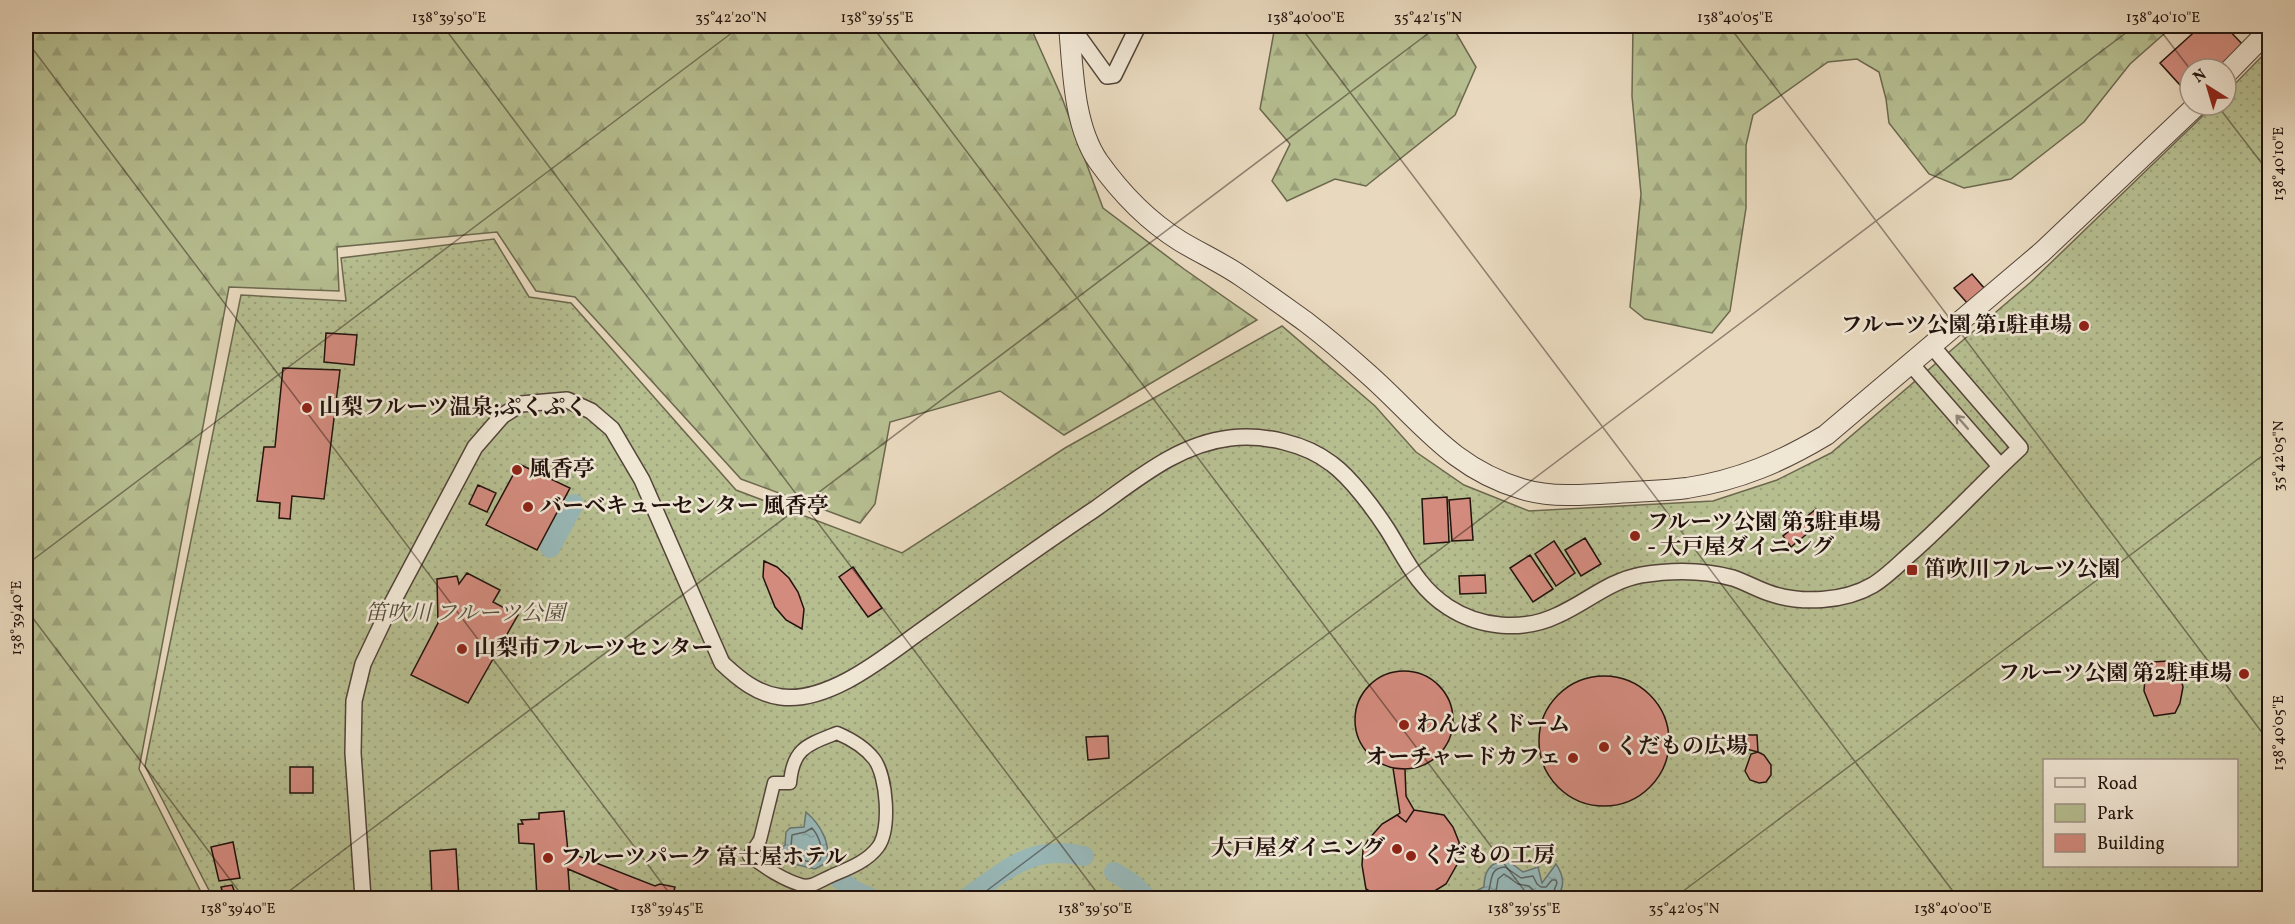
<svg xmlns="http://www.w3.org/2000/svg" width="2295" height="924" font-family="Vollkorn,'Noto Serif JP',serif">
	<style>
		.green { fill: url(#green-dots); stroke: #6c684e; stroke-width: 1.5; fill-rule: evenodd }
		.forest { fill: url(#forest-firs); stroke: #6c684e; stroke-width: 1.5 }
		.water { fill: url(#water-ripples); stroke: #687674; stroke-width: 1.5 }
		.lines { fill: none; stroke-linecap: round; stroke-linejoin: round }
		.shore { stroke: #5c6562; stroke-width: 1.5 }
		.canal { stroke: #98b8b8; stroke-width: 20 }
		.building { fill: #d38b7e; stroke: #21120d; stroke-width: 1.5 }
		.pedestrian-casing { stroke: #534439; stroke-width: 15 }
		.minor-casing { stroke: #534439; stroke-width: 18 }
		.tertiary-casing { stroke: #534439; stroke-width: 22 }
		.pedestrian { stroke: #f0e6d4; stroke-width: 12 }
		.minor { stroke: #f0e6d4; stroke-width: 15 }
		.tertiary { stroke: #f0e6d4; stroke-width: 20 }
		.oneway { stroke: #93877a }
		.ticks { fill: none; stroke: #21120d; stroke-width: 1.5; stroke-opacity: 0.45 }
		.poi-dot { fill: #8f2418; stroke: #f0e6d4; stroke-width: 2 }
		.labels { text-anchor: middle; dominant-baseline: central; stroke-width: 5; stroke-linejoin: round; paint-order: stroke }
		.poi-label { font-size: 22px; font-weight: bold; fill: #21120d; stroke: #f0e6d4; text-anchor: start }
		.park-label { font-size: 22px; font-style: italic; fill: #554e3b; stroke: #f0e6d4 }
		.neatline { fill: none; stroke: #21120d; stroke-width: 2 }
		.ticks-label { font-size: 15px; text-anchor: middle; fill: #21120d }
	</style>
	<defs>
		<pattern id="green-dots" width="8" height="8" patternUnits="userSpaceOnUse" patternTransform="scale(1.5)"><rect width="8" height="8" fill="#b6be90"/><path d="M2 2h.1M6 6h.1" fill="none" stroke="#9ca27b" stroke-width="1.8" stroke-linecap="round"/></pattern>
		<pattern id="forest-firs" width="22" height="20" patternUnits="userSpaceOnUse" patternTransform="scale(1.5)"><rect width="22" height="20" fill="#b6be90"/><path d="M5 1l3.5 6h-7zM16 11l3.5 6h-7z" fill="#9ca27b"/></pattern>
		<pattern id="water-ripples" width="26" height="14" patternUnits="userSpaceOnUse" patternTransform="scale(1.5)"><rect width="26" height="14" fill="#98b8b8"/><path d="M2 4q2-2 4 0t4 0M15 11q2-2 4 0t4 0" fill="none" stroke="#839d9d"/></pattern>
	</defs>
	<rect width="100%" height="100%" fill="#e8d8bd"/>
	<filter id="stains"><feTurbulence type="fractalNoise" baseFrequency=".00333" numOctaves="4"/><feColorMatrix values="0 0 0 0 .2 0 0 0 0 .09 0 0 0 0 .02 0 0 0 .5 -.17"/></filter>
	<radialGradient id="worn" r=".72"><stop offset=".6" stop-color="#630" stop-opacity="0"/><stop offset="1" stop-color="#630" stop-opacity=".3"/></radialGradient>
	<!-- green -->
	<path class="green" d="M2269 49V898H213L145 766 241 295 346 301 341 258 494 239 529 297 571 303 736 490 902 553 1065 448 1282 326 1375 406 1416 452 1464 485 1529 511 1713 501 1777 480 1831 453 2031 282 2214 105H2226V93ZM2044 760H2236V866H2044Z"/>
	<!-- forest -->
	<path class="forest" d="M26 26H1030L1062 98 1103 208 1184 269 1257 320 1064 435 1000 391 890 422 875 504 860 523 741 479 575 297 536 291 497 232 337 247 339 291 229 287 139 769 204 898H26Z
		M1275 26H1457L1455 31 1476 67 1455 115 1366 186 1335 179 1287 201 1272 181 1290 144 1260 109Z
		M1633 26H2173L2130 64 2084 122 2011 179 1964 188 1929 174 1889 123 1886 99 1879 72 1857 59 1828 62 1753 115 1746 145V208L1730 311 1712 333 1645 319 1630 307 1641 194 1632 96Z"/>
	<!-- water -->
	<path class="water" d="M806 812C820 824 832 844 826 863L815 869 763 857 769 849 781 848 785 845 786 832 790 828 804 827Z
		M1507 860 1523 872 1538 867 1542 883 1556 864C1564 876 1566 888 1555 898H1466L1476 891 1484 887C1484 871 1490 862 1507 860Z"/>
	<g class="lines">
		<!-- shore -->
		<path class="shore" d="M812 828C819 836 824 850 820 860L814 863 787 856 786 853 791 847 792 835 805 832Z
			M1475 898 1489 890C1492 879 1490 868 1505 867L1521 878 1533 876 1537 884 1541 887H1546L1552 880H1556L1557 883 1551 898
			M1491 898 1496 892 1498 879 1504 874 1518 884 1529 886 1535 892 1542 895 1544 898"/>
		<!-- canal -->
		<path class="canal" d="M550 548 574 504
			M1114 872 1133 884 1147 898
			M838 878 853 890 871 898
			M966 898C1007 870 1031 844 1084 856"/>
	</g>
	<!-- building -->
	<path class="building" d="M2201 26H2225L2244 46 2219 69H2190V96L2160 63Z
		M1972 274 1985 289 1968 304 1954 288Z
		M326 333 357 335 354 365 324 362Z
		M283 368 340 370 324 499 292 496 290 519 279 518 280 503 257 501 264 447H275Z
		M519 464 570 488 537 550 486 525Z
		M478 485 496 493 487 512 469 504Z
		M1447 497 1449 542 1424 544 1422 499Z
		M1470 498 1473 540 1452 541 1449 500Z
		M1816 509 1825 519 1791 547 1783 536Z
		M1585 538 1601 564 1581 576 1565 550Z
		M1554 541 1575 573 1556 586 1535 554Z
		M1530 555 1553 589 1533 602 1510 568Z
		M764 561 777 567 789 578 798 592 804 609 802 629 786 620 775 607 763 577Z
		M853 567 882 608 868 617 839 577Z
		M467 573 500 590 493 602 518 615 468 703 411 675 438 623 437 579 457 576 459 584Z
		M1485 575 1486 593 1460 594 1459 576Z
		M2168 661 2175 666 2180 675 2183 687 2180 703 2175 713 2154 716 2144 691 2145 678 2153 662Z
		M1355 720a49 49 0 1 1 98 0a49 49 0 1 1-98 0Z
		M1539 741a65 65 0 1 1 130 0a65 65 0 1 1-130 0Z
		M1747 735H1757L1758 752 1746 749Z
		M1108 736 1109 758 1088 760 1086 737Z
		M1758 752 1764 755 1771 765V775L1766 782 1759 783 1750 780 1745 771 1751 754Z
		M290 767H313V793H290Z
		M1393 768 1405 769 1406 796 1414 810 1406 822 1397 815 1400 813Z
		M1414 810 1444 815 1453 827 1459 842V861L1446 884 1433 892 1418 898H1381L1366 889 1362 865 1363 850 1368 840 1382 824 1397 815 1406 822Z
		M564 811 568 852 655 886 660 884 675 887 673 895 678 898H636L568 869 570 898H537L534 844 519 843 518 824H523L521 820 539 819V813Z
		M233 842 240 878 219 881 211 847Z
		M456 849 459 898H432L430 851Z
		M232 885 237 898H224L221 887Z"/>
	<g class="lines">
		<defs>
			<path id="pedestrian" d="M837 733C851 739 864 746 874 759 887 776 891 830 878 847 867 862 847 869 831 876 821 880 812 888 801 885 781 879 765 867 749 856L760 840 774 783H790C793 748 807 745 837 733Z"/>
			<path id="minor" d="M1071 26 1107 76 1114 75 1138 26
				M1911 364 2000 466
				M363 898 353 753 354 701 363 664 390 607 475 447 502 416 521 404 567 400 591 411 612 429 642 480 722 663C739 679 757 694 781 697 828 703 882 659 918 633 977 591 1035 549 1095 509 1136 480 1178 444 1230 438 1263 434 1305 443 1332 464 1351 478 1374 509 1387 529 1406 559 1417 587 1448 607 1480 628 1523 632 1558 615 1587 602 1609 581 1641 575 1671 570 1704 570 1733 578 1745 582 1757 589 1769 593 1801 604 1844 602 1873 585 1886 577 1898 565 1909 555 1948 521 1982 483 2020 448L1931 345"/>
			<path id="tertiary" d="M1069 26C1073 68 1073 124 1098 161 1120 192 1148 221 1180 241 1200 253 1222 263 1241 276 1263 291 1285 307 1306 322 1327 338 1348 356 1368 374 1420 420 1451 468 1522 489 1552 498 1587 495 1617 493 1640 491 1664 491 1687 488 1739 480 1781 462 1826 435L2042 252 2197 105
				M2226 74 2270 29"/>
		</defs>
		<!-- pedestrian casing -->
		<use href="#pedestrian" class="pedestrian-casing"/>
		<!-- minor casing -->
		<use href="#minor" class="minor-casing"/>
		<!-- tertiary casing -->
		<use href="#tertiary" class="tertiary-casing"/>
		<!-- pedestrian -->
		<use href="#pedestrian" class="pedestrian"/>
		<!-- minor -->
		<use href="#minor" class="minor"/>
		<!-- tertiary -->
		<use href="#tertiary" class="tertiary"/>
	</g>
	<!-- one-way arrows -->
	<defs><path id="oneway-shaft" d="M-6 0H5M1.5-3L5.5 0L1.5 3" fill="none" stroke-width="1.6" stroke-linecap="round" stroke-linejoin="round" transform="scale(1.5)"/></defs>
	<use class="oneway" href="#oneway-shaft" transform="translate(1962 422) rotate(-131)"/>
	<!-- ticks -->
	<path class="ticks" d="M443 26 1101 898M872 26 1530 898M1300 26 1958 898M1729 26 2270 743M2157 26 2190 69M26 39 44 26M26 40 673 898M2217 105 2270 174M26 565 741 26M26 609 244 898M280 898 1438 26M977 898 2135 26M1674 898 2270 450"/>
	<!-- markers -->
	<g class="poi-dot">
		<circle cx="2084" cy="326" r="6"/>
		<circle cx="307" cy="408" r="6"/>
		<circle cx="517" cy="470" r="6"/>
		<circle cx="528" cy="507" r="6"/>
		<circle cx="1635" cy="536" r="6"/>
		<rect x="1906" y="564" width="12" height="12" rx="3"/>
		<circle cx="462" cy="649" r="6"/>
		<circle cx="2244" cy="674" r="6"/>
		<circle cx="1404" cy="725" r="6"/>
		<circle cx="1604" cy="747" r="6"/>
		<circle cx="1573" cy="758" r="6"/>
		<circle cx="1397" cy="849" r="6"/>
		<circle cx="1411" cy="856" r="6"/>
		<circle cx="548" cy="858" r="6"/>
	</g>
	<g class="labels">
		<!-- poi labels -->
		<g class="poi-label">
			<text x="2072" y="326" text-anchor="end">フルーツ公園 第1駐車場</text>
			<text x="319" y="408">山梨フルーツ温泉;ぷくぷく</text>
			<text x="529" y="470">風香亭</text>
			<text x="540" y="507">バーベキューセンター 風香亭</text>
			<text x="1647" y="523">フルーツ公園 第3駐車場<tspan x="1647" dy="25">- 大戸屋ダイニング</tspan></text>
			<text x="1924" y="570">笛吹川フルーツ公園</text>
			<text x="474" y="649">山梨市フルーツセンター</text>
			<text x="2232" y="674" text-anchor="end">フルーツ公園 第2駐車場</text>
			<text x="1416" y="725">わんぱくドーム</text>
			<text x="1616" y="747">くだもの広場</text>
			<text x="1561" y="758" text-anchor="end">オーチャードカフェ</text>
			<text x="1385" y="849" text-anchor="end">大戸屋ダイニング</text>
			<text x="1423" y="856">くだもの工房</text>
			<text x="560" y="858">フルーツパーク 富士屋ホテル</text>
		</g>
		<!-- park labels -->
		<g class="park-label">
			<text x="465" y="614">笛吹川 フルーツ公園</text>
		</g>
	</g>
	<!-- margin -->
	<rect width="2295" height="924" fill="none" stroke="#e8d8bd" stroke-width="66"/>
	<!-- legend -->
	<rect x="2043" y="759" width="195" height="108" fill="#f0e6d4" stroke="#9d9184" stroke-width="1.5"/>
	<rect x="2055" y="778" width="30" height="9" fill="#f0e6d4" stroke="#9d9184" stroke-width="1.5"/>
	<text x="2097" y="789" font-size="18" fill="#21120d">Road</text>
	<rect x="2055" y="804" width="30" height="18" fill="#b6be90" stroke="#9d9184" stroke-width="1.5"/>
	<text x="2097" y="819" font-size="18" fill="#21120d">Park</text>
	<rect x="2055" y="834" width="30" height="18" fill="#d38b7e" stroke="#9d9184" stroke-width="1.5"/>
	<text x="2097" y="849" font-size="18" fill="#21120d">Building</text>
	<!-- north arrow -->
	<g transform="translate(2208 87) rotate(323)"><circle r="28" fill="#f0e6d4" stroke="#9d9184" stroke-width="1.5"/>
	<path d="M0-4.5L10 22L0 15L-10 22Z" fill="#8f2418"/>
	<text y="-9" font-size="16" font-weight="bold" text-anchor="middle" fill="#21120d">N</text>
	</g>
	<rect x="33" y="33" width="2229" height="858" class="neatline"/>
	<g class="ticks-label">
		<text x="449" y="22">138°39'50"E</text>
		<text x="731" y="22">35°42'20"N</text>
		<text x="877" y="22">138°39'55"E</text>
		<text x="1306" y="22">138°40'00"E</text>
		<text x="1428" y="22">35°42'15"N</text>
		<text x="1735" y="22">138°40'05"E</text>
		<text x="2163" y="22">138°40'10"E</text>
		<text transform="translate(2278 164) rotate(-90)" y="5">138°40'10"E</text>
		<text transform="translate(2278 456) rotate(-90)" y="5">35°42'05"N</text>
		<text transform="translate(16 618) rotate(-90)" y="5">138°39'40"E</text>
		<text transform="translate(2278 733) rotate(-90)" y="5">138°40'05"E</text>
		<text x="238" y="913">138°39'40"E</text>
		<text x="667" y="913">138°39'45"E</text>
		<text x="1095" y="913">138°39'50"E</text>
		<text x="1524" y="913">138°39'55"E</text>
		<text x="1684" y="913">35°42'05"N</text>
		<text x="1953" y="913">138°40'00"E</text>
	</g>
	<rect width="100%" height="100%" filter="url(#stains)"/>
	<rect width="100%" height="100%" fill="url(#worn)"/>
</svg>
